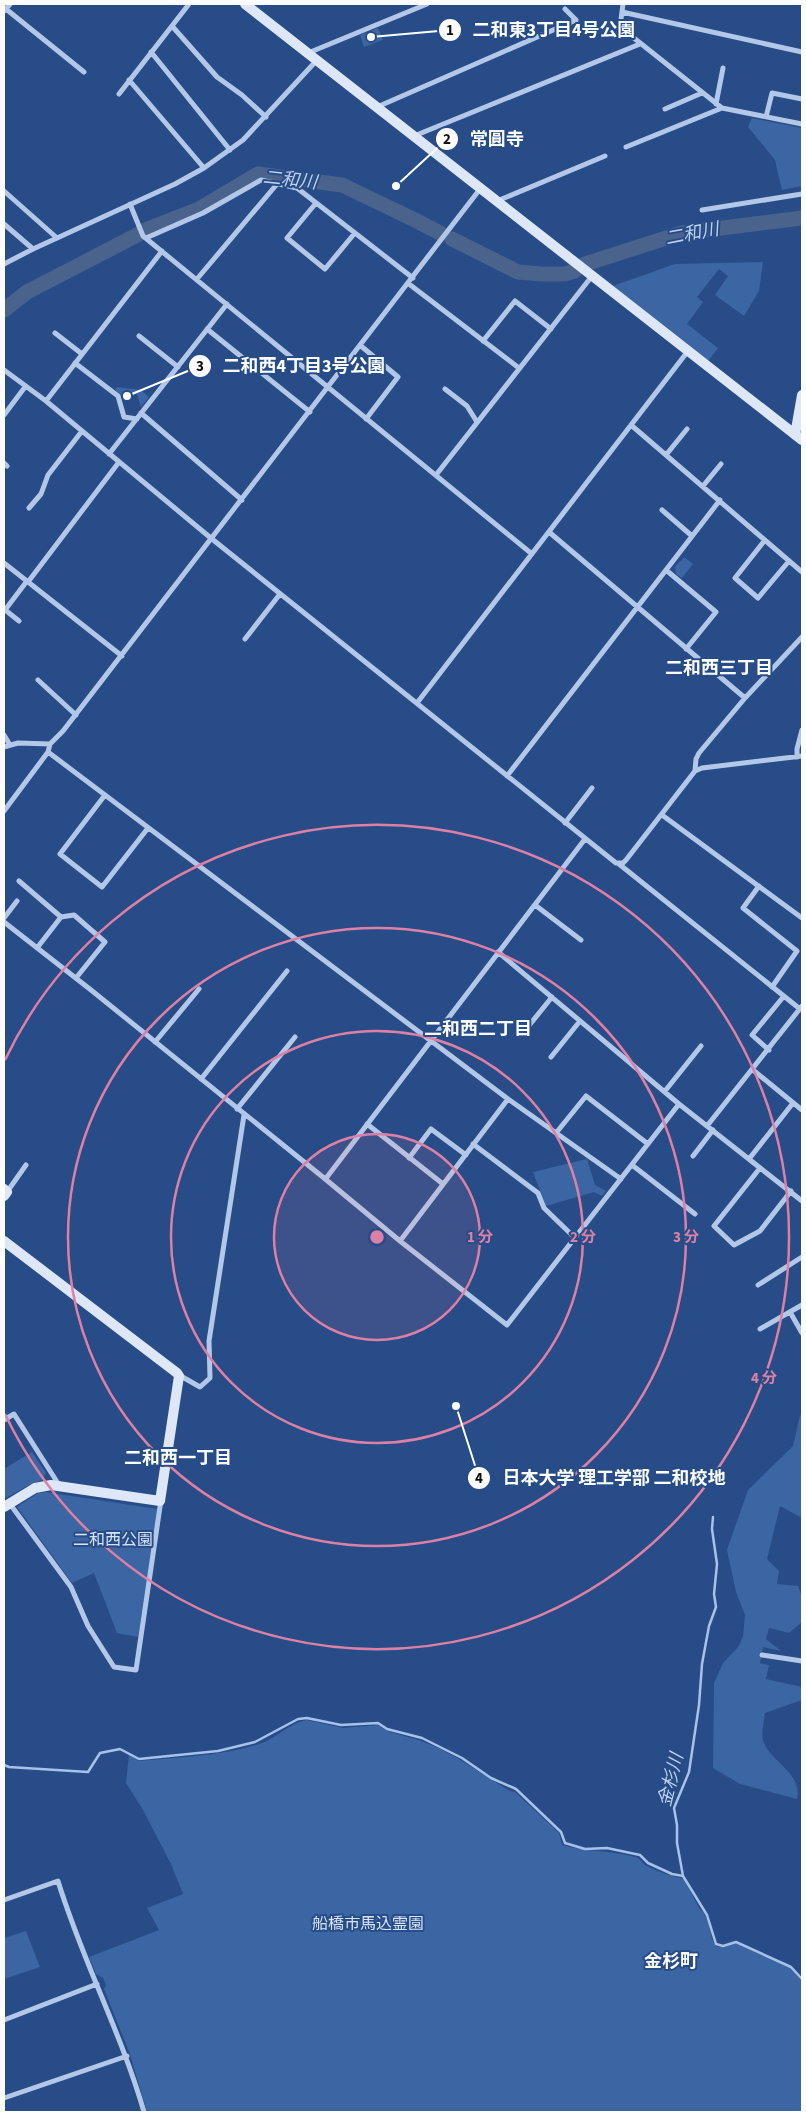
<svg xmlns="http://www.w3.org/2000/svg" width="806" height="2116" font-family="'Source Sans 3','Noto Sans JP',sans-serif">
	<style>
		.green { fill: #3c65a3 }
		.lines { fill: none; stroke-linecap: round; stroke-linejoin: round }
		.stream { stroke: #a7c2e9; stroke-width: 2.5 }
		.river { stroke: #49638d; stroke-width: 15 }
		.street { stroke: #b3c8e8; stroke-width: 5 }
		.secondary { stroke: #dde7f7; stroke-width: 10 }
		.ring { fill: none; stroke: #dd80a5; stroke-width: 2.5 }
		.labels { text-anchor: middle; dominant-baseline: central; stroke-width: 4; stroke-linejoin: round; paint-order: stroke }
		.park-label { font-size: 16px; fill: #d6e3f7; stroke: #274c87 }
		.water-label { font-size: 18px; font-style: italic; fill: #bed2f0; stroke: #274c87 }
		.neighbourhood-label { font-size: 18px; font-weight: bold; fill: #fff; stroke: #274c87 }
		.centre { fill: #dd80a5; stroke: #274c87; stroke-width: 2.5 }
		.ring-label { font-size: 15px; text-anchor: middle; font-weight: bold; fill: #dd80a5; stroke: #274c87; stroke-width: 4; stroke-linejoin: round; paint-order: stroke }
		.leader { fill: none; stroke: #fff; stroke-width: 2 }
		.callout-dot { fill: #fff; stroke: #274c87; stroke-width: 2 }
		.mark-label { font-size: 15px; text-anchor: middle; font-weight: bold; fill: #111 }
		.callout-label { font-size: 18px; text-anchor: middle; font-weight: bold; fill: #fff; stroke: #274c87; stroke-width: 4; stroke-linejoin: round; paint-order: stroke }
	</style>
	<rect width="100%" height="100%" fill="#274c87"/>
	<!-- green -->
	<path class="green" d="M378 28 383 40 364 47 360 35Z
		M752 118 802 128V186L782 190 775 160 748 127Z
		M763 262 759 291 744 316 715 295 728 276 719 269 697 297 703 302 687 324 718 348 708 361 613 286 675 264Z
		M117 387 141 390 149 397 141 407 137 394 125 399 115 390Z
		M684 557 693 564 682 578 676 574 675 567Z
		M587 1159 595 1185 606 1191 602 1196 594 1192 546 1206 533 1172Z
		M802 1413V1518L780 1506 767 1559 779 1571 777 1584 798 1586 802 1597V1622L789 1633 769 1628 766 1639 781 1651 763 1647 760 1663 769 1665 766 1679 802 1687V1700L765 1713C764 1722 761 1732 763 1740 769 1762 803 1772 797 1799L740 1784 713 1768 714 1683 723 1663 739 1646 743 1636 745 1615 736 1592 727 1550 748 1490 793 1446 800 1415Z
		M32 1452 46 1473 42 1480 27 1486 6 1498 4 1494V1469Z
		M45 1492 158 1509 138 1637 117 1633 94 1573 72 1583 17 1507 38 1493Z
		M307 1720 343 1728 378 1725C391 1735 406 1735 421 1741 453 1752 481 1774 510 1791L515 1792 559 1833 562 1845C586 1852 611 1850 635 1857 641 1858 642 1864 647 1866 659 1872 671 1876 684 1879L699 1908 704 1913 710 1925 712 1939 717 1947H724L735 1943 791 1968 802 1981V2112H147L130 2054 104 1989 106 1985 103 1978 96 1974 89 1957 159 1930 147 1908 183 1894 171 1864 143 1810 126 1783 129 1754 139 1761C178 1757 220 1756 259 1744 276 1739 289 1723 307 1720Z
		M26 1931 40 1967 4 1979V1938Z"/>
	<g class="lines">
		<!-- stream -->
		<path class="stream" d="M713 1517 712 1529 717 1564 714 1594 716 1607 709 1626 702 1664 699 1705 689 1772 674 1808 677 1825V1843L683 1876 707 1915 716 1944 723 1946 736 1942 791 1967 802 1979
			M4 1765 9 1767 88 1772 100 1753 120 1749 139 1759 218 1751 255 1742 298 1719 307 1718 341 1725 378 1723 387 1729 422 1738 462 1758 491 1778 516 1789 561 1832 565 1843 585 1849 607 1848 640 1855 648 1863 672 1874 683 1876"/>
		<!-- river -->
		<path class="river" d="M143 231 199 209 258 174 342 185 415 220 440 233
			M452 239 518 272 541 274H565L575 271
			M585 264 682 233 802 218
			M4 310 27 292 139 234"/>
		<!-- street -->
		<path class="street" d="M623 4 620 27 722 108 802 124
			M6 9 84 72
			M4 11 10 4
			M622 12 802 52
			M172 26 217 77 242 95 266 117
			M151 52 230 150
			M308 53 427 4
			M129 80 204 168
			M119 94 189 4
			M716 104 723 68
			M377 107 576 20 565 9
			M665 109 702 93
			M766 117 772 93 802 99
			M414 136 640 44
			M626 147 722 108
			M4 191 57 238
			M497 201 605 156
			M316 203 287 238 325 269 354 234
			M130 204 143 236 532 554
			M702 210 802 194
			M4 224 33 249
			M146 238 203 213 261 180 297 188 413 278
			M4 264 33 249 175 184 204 168 243 140 317 60
			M197 279 277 184
			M409 284 519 368
			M207 329 310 412
			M55 333 82 354
			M139 336 178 367
			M483 341 515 301 551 329
			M361 346 398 377 366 419
			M75 363 118 396 124 417 137 419
			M4 370 46 401 212 539 616 863H623L626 860 695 771 702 768 802 756
			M445 389 467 406 477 422
			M46 401 162 251
			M141 413 242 500
			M4 415 25 387
			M631 425 802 572
			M109 454 227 304
			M666 455 687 429
			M4 463 7 466
			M436 475 592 276
			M703 486 721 464
			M29 508 41 494 48 475 82 431
			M662 510 692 536
			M549 532 745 698
			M765 540 735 578 758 598 789 561
			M4 563 122 656
			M666 570 716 612 686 649
			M28 582 119 462
			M4 609 19 621
			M5 610 27 581
			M245 639 280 594
			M38 680 76 715
			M417 703 688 351
			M4 735 10 745
			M4 747 18 743 50 744 63 731 480 189
			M48 752 508 1099 621 1179
			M797 757V749L802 730
			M695 771 696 759 699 753 745 698 802 637
			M507 776 720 500
			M105 795 60 854 102 887 148 828
			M4 811 48 752 50 744
			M662 815 802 918
			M565 823 592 788
			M619 864 800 1009
			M19 881 61 917 74 915 105 942 76 978
			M759 886 743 908 797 951 772 987
			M535 905 581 940
			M4 918 17 901
			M4 922 91 990 324 1178 327 1177 585 839
			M37 948 61 917
			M498 952 679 1104 802 1201
			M527 1028 552 997
			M155 1042 199 989
			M769 1050 752 1035 784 996
			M551 1057 580 1021
			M753 1070 802 1110
			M201 1079 287 971
			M665 1091 701 1046
			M237 1109 295 1037
			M367 1124 443 1184
			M707 1126 802 1006
			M556 1133 586 1096 648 1144
			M473 1144 538 1193 544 1208 575 1238
			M693 1156 713 1130
			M409 1158 431 1129 466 1155
			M749 1159 793 1103
			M632 1165 695 1214
			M760 1168 714 1226 734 1245 760 1231 791 1191
			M324 1178 400 1241 507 1325 679 1104
			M7 1192 26 1165
			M400 1241 508 1099
			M758 1285 802 1257
			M790 1312 802 1333
			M760 1329 802 1305
			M179 1375 200 1387 210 1378 209 1341 244 1115
			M4 1420 14 1414 59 1485
			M10 1504 71 1587 88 1626 114 1667 136 1670 161 1500
			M762 1655 802 1661
			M4 1900 58 1881C82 1960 121 2032 144 2112
			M4 2020 97 1984
			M4 2098 127 2056"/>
		<!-- secondary -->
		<path class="secondary" d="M245 4 802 440
			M795 435 802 395
			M4 1189 7 1192 4 1196
			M4 1241 177 1373 179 1376 160 1501 51 1485 35 1488 4 1507"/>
	</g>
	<!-- distance rings -->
	<circle cx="377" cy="1237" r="103" fill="#dd80a5" fill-opacity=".12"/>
	<g class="ring">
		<circle cx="377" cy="1237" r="103"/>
		<circle cx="377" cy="1237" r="206"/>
		<circle cx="377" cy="1237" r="309"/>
		<path d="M5 1060A412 412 0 1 1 5 1414"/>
	</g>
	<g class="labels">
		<!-- park labels -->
		<g class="park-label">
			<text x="113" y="1540">二和西公園</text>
			<text x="368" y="1924">船橋市馬込霊園</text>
		</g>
		<!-- water labels -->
		<g class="water-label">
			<text transform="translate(290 180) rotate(6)">二和川</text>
			<text transform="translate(692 234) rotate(-11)">二和川</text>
			<text transform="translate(671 1780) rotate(-76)">金杉川</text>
		</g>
		<!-- neighbourhood labels -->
		<g class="neighbourhood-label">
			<text x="719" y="668">二和西三丁目</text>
			<text x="478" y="1029">二和西二丁目</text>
			<text x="178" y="1458">二和西一丁目</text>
			<text x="671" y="1961">金杉町</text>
		</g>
	</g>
	<circle cx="377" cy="1237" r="8" class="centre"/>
	<g class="ring-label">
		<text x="480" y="1242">1 分</text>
		<text x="583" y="1242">2 分</text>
		<text x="686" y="1242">3 分</text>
		<text x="764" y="1383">4 分</text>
	</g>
	<!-- callouts -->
	<path class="leader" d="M371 37L450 30M396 186L447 139M127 396L200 366M456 1406L479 1478"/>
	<g class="callout-dot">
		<circle cx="371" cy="37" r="5"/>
		<circle cx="396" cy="186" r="5"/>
		<circle cx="127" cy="396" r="5"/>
		<circle cx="456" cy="1406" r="5"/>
		<circle cx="450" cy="30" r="12"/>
		<circle cx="447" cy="139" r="12"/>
		<circle cx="200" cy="366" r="12"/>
		<circle cx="479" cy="1478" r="12"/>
	</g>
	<g class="mark-label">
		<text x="450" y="35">1</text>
		<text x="447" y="144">2</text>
		<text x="200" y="371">3</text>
		<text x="479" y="1483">4</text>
	</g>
	<g class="callout-label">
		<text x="554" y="36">二和東3丁目4号公園</text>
		<text x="497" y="145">常圓寺</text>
		<text x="304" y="372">二和西4丁目3号公園</text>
		<text x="614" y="1484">日本大学 理工学部 二和校地</text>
	</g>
	<!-- border -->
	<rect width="806" height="2116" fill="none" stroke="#ffffff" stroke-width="10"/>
</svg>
